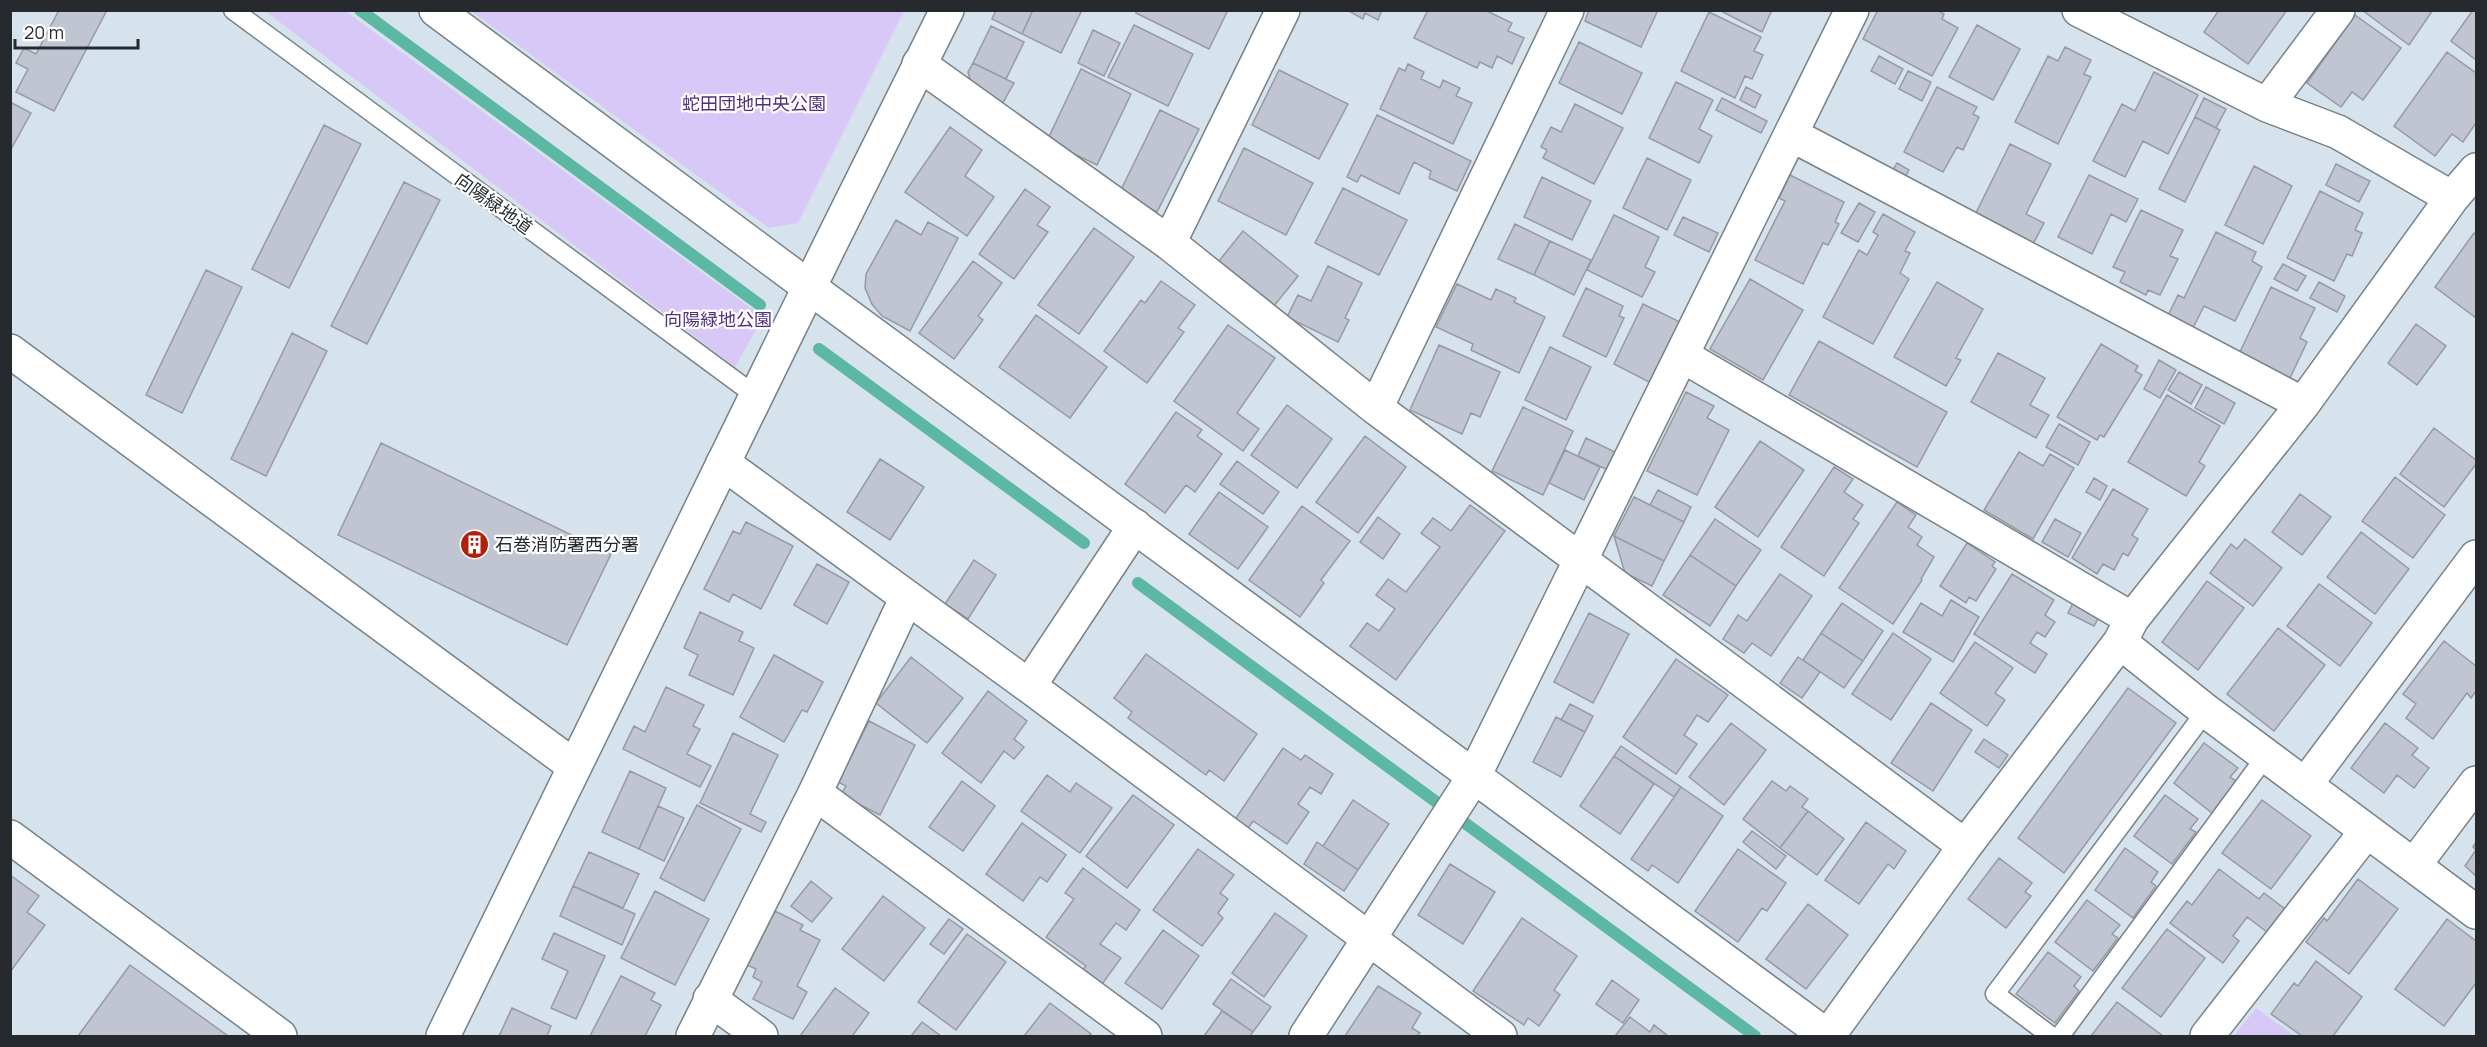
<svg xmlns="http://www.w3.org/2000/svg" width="2487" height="1047" font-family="Manrope,'Noto Sans JP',sans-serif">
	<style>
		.green { fill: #d8c8f8 }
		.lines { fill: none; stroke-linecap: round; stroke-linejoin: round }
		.stream { stroke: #5cb7a3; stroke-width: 12 }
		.building { fill: #c0c5d1; stroke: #959aa5; stroke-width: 1.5 }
		.service-casing { stroke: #76828a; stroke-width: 21 }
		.minor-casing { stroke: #76828a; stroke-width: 36 }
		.tertiary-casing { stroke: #76828a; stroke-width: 36 }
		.service { stroke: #fff; stroke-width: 18 }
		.minor { stroke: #fff; stroke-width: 33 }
		.tertiary { stroke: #fff; stroke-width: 33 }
		.labels { text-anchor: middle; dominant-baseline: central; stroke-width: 4.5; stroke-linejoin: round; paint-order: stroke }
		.park-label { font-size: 18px; fill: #50327c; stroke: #fff }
		.street-label { font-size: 18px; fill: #262a2e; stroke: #fff }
		.poi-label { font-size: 18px; fill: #262a2e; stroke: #fff; text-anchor: start }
	</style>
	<rect width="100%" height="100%" fill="#d7e3ec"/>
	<!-- green -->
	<path class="green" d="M265 11H345L763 317 735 367Z
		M471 11H904L798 223 769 228Z
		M2256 1008 2295 1036H2234Z"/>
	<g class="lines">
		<!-- stream -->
		<path class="stream" d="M360 10 760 305
			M819 349 1084 543
			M1138 583 1755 1036"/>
	</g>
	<!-- building -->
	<path class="building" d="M59 10H107L54 111 16 92 28 69 16 63 24 48 36 54Z
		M996 10H1033L1022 34 992 19Z
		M1033 10H1082L1061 53 1022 34Z
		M1137 10H1228L1209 49 1136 13Z
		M1347 10H1382L1378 20 1365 13 1363 19Z
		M1428 10H1485L1512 23 1508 31 1524 38 1512 64 1497 56 1492 68 1480 62 1477 68 1414 38Z
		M1589 10H1658L1641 47 1585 21Z
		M1719 10H1772L1762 32Z
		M1878 10H1937L1944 14 1942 19 1958 28 1932 76 1863 39Z
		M2219 10H2287L2248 64 2204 32Z
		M2362 10H2433L2409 45Z
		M2473 10H2476V60L2451 41Z
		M1709 12 1761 37 1754 51 1763 55 1752 79 1745 76 1735 98 1681 71Z
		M2355 15 2401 48 2363 100 2352 92 2341 107 2307 83Z
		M1134 25 1193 54 1168 106 1108 77Z
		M1977 25 2020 49 1993 100 1949 77Z
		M991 26 1024 42 1006 79 973 63Z
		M1093 30 1120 43 1104 76 1078 63Z
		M1579 42 1642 73 1622 114 1559 83Z
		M2065 47 2091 60 2084 74 2091 77 2058 144 2015 122 2048 56 2058 61Z
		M2447 52 2476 73V123L2463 142 2452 134 2435 156 2394 126Z
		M1879 56 1903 69 1895 84 1871 71Z
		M973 63 1014 83 1001 106 973 90 968 72Z
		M1408 64 1424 72 1421 79 1440 88 1443 80 1460 88 1456 96 1472 103 1453 144 1380 109 1399 68 1405 71Z
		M1081 69 1131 94 1097 165 1047 141Z
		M1279 70 1348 104 1319 159 1252 125Z
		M1908 71 1931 82 1922 101 1899 89Z
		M2154 72 2198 95 2168 154 2143 141 2125 177 2093 161 2122 104 2135 111Z
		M1676 82 1713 100 1699 129 1712 136 1699 163 1649 138Z
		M1746 87 1761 95 1755 108 1740 100Z
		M1937 87 1977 107 1973 114 1979 117 1963 150 1957 147 1943 172 1904 152Z
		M1722 98 1767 121 1761 133 1716 110Z
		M2204 98 2226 109 2216 128 2195 117Z
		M10 102 31 113 10 151Z
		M1575 104 1623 128 1594 184 1543 158 1547 150 1541 147 1551 127 1561 132Z
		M1160 110 1199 129 1157 212 1119 194Z
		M1377 115 1471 161 1457 191 1429 178 1431 171 1414 162 1399 194 1361 175 1357 182 1347 177Z
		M2195 117 2220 130 2185 202 2159 189Z
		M324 125 361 144 289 288 252 269Z
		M950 127 982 150 965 176 994 197 967 236 905 192Z
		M2010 144 2051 164 2026 214 2044 223 2032 246 1974 217Z
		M1244 148 1313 183 1286 235 1218 201Z
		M1647 158 1691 180 1667 230 1623 208Z
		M1897 163 1909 170 1901 184 1889 177Z
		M2336 164 2370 181 2359 202 2326 185Z
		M2254 166 2292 186 2263 244 2225 225Z
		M1790 175 1844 202 1835 222 1839 224 1828 245 1823 243 1803 284 1755 260 1785 201 1779 198Z
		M2089 175 2138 199 2126 222 2111 214 2092 254 2058 237Z
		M1542 177 1591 201 1572 240 1524 217Z
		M404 182 440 200 367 344 331 326Z
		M1343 188 1407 220 1379 275 1315 243Z
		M1025 189 1050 207 1037 225 1048 232 1014 279 979 254Z
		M2320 191 2363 213 2355 230 2362 233 2352 256 2347 254 2334 281 2287 258Z
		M1859 203 1875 212 1858 242 1841 233Z
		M2141 210 2183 230 2170 256 2178 259 2160 295 2148 290 2146 295 2120 282 2125 272 2113 267Z
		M1883 214 1915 232 1905 251 1910 253 1900 273 1909 279 1873 344 1823 317 1859 250 1867 255 1878 235 1873 232Z
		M1614 215 1659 237 1645 267 1655 272 1642 297 1587 270Z
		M1683 217 1718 233 1709 252 1674 235Z
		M896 220 921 235 928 222 958 238 910 331 882 316 872 304 865 288 866 274Z
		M1515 224 1550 241 1534 275 1498 259Z
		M1094 228 1134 257 1079 334 1038 305Z
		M1243 231 1298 276 1270 311 1215 266Z
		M2216 232 2256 252 2252 261 2262 267 2235 321 2204 306 2189 336 2164 324 2178 295 2184 298Z
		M2474 233 2476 234V318L2435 287Z
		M1550 241 1591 260 1574 295 1534 275Z
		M973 261 1002 283 978 316 983 320 954 359 919 333Z
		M2283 264 2306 276 2297 291 2274 279Z
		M1328 266 1362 283 1345 318 1349 320 1338 342 1287 317 1298 295 1311 301Z
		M206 270 242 287 182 413 146 395Z
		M1750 279 1803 310 1763 380 1710 349Z
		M1161 281 1195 305 1178 328 1184 332 1147 383 1104 351 1141 300 1145 303Z
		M1937 282 1983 309 1956 358 1961 360 1946 386 1894 357Z
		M2319 282 2345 296 2337 312 2310 298Z
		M1457 284 1491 300 1496 289 1516 298 1514 302 1545 317 1519 373 1471 350 1473 344 1436 327Z
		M2271 287 2315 308 2300 338 2307 342 2290 378 2239 354Z
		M1586 288 1623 306 1619 316 1624 318 1606 357 1563 336Z
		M1643 304 1680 322 1651 383 1614 364Z
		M1036 315 1107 367 1070 418 999 367Z
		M2416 324 2446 346 2417 385 2388 363Z
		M1228 325 1275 358 1237 413 1259 429 1243 451 1174 401Z
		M292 333 327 351 266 476 231 459Z
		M1819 341 1947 412 1917 467 1789 395Z
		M2101 344 2138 366 2135 371 2142 375 2104 437 2100 435 2097 440 2057 417Z
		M1439 345 1500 372 1480 417 1471 413 1462 434 1410 410Z
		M1550 347 1591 367 1566 420 1525 400Z
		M1998 353 2045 378 2030 405 2049 415 2036 438 1971 402Z
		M2159 360 2176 370 2160 398 2144 389Z
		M2179 372 2202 385 2191 404 2168 390Z
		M2206 387 2235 403 2224 424 2195 408Z
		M1686 392 1714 406 1707 418 1729 430 1697 495 1647 471Z
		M2167 395 2220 426 2199 462 2205 466 2186 496 2128 462Z
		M1287 405 1332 439 1297 488 1251 455Z
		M1523 407 1573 431 1543 495 1492 471Z
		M1176 412 1202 430 1197 436 1222 454 1195 492 1186 485 1165 513 1125 484Z
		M2059 424 2090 442 2078 465 2046 447Z
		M2434 428 2476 460V464L2444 507 2400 474Z
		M1365 436 1406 467 1358 533 1316 502Z
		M1586 438 1617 453 1608 470 1578 456Z
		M1760 441 1804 470 1758 537 1715 507Z
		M381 443 611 554 567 645 338 535Z
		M1565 450 1600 467 1584 500 1549 483Z
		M2019 452 2043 466 2050 454 2074 468 2033 539 1984 510Z
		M880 459 924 487 890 540 847 512Z
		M1237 461 1279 492 1263 514 1220 484Z
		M1834 467 1853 479 1844 492 1863 505 1853 519 1859 523 1824 576 1781 547Z
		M2395 477 2445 515 2413 558 2362 521Z
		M2094 478 2107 486 2100 500 2086 492Z
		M2113 489 2148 509 2132 535 2138 539 2128 556 2123 553 2114 570 2103 564 2097 574 2072 558Z
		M1658 490 1691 507 1684 522 1650 505Z
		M1219 492 1268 527 1238 569 1189 534Z
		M2300 494 2331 517 2302 555 2272 532Z
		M1634 497 1684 522 1664 561 1614 536Z
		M1897 502 1916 515 1908 527 1922 537 1917 545 1934 557 1921 579 1922 580 1893 624 1839 588Z
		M1470 505 1505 531 1396 680 1350 646 1367 623 1379 631 1395 609 1376 595 1388 579 1406 592 1440 547 1421 533 1433 518 1451 531Z
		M1302 506 1350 541 1321 580 1324 583 1300 617 1249 580Z
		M1378 517 1400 534 1383 559 1360 542Z
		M1715 519 1761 550 1736 586 1690 555Z
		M2055 519 2081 533 2068 557 2042 542Z
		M746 522 793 546 761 609 733 594 729 602 704 589 733 531 740 534Z
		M2361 532 2409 569 2375 614 2327 577Z
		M1614 536 1664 561 1652 586 1625 573Z
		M2245 539 2282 568 2253 606 2210 573 2231 544 2237 549Z
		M1967 543 1995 562 1992 566 1996 569 1976 601 1969 597 1966 603 1940 586Z
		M1690 555 1736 586 1710 626 1663 595Z
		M974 560 996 575 968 619 945 604Z
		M817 564 849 582 827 624 794 605Z
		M1780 574 1812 596 1771 656 1752 643 1744 653 1723 639 1738 615 1747 621Z
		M2012 574 2054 600 2045 615 2055 622 2045 637 2037 632 2030 643 2047 654 2035 673 1974 634Z
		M2207 581 2244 608 2198 670 2162 642Z
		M2319 584 2372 623 2340 666 2287 626Z
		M1951 600 1979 617 1953 662 1903 632 1921 603 1942 616Z
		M1842 603 1883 631 1863 661 1821 633Z
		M2073 603 2099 617 2094 626 2068 613Z
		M700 612 743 632 739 641 754 648 733 695 689 675 698 655 684 648Z
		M1589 613 1629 634 1593 703 1554 682Z
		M2278 628 2325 665 2274 731 2227 694Z
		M1821 633 1863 661 1844 688 1803 660Z
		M1893 633 1931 659 1891 720 1852 694Z
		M2444 641 2476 666V691L2471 698 2467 693 2433 739 2406 718 2416 704 2403 694Z
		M1975 642 2013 668 1995 693 2005 700 1987 726 1940 693Z
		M1146 654 1257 734 1224 781 1209 770 1206 775 1128 718 1132 712 1114 698Z
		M774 655 823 682 807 712 802 710 784 742 740 717Z
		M911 657 963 698 927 743 876 703Z
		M1798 657 1820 672 1802 698 1780 683Z
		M1676 659 1728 695 1708 722 1697 715 1684 735 1697 744 1676 774 1623 737Z
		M666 687 704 705 693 726 700 729 687 754 711 766 700 787 623 749 634 726 645 732Z
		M2128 688 2176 723 2064 873 2018 838Z
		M988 691 1027 721 1014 739 1024 747 1014 759 1004 751 981 783 942 753Z
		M1931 703 1972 730 1933 791 1891 763Z
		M1570 704 1593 716 1585 732 1561 720Z
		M1556 717 1585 732 1561 777 1533 762Z
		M869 721 915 745 880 815 841 795 846 786 838 782Z
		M1731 723 1766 750 1724 805 1689 777Z
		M2385 723 2418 748 2412 755 2429 768 2414 788 2397 775 2384 793 2351 768Z
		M733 733 778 755 750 814 766 822 761 832 700 803Z
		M1984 739 2008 755 1999 768 1975 752Z
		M2204 743 2238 768 2230 777 2236 781 2212 813 2174 783Z
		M1621 746 1681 787 1674 797 1614 756Z
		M1283 748 1301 760 1305 755 1333 774 1321 794 1310 787 1298 804 1309 812 1287 844 1253 821 1247 830 1234 821Z
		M1614 756 1654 784 1620 834 1580 806Z
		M630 771 666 788 639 849 602 832Z
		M1047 775 1070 792 1076 783 1112 808 1080 853 1021 811Z
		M962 781 995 806 963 851 929 827Z
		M1772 781 1786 791 1790 786 1808 799 1802 807 1808 811 1780 848 1743 819Z
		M1681 787 1723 816 1678 883 1652 865 1648 871 1631 859Z
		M1133 795 1174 825 1127 888 1086 856Z
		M2165 795 2198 819 2190 829 2196 832 2172 864 2134 836Z
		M1353 800 1389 824 1358 870 1323 846Z
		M2262 800 2311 836 2271 889 2222 853Z
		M697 805 741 829 704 901 660 878Z
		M658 806 684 818 664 861 639 849Z
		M1808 811 1844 839 1817 875 1780 848Z
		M1866 822 1906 851 1894 869 1888 864 1859 904 1825 880Z
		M1022 823 1066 855 1047 882 1040 877 1023 901 986 874Z
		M1752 831 1786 856 1776 869 1743 842Z
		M1317 842 1358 870 1344 891 1304 864Z
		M2476 842V876L2465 866 2476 850 2473 847Z
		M2125 848 2158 872 2151 882 2156 886 2133 918 2095 890Z
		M1198 849 1234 875 1220 893 1228 899 1218 913 1223 918 1202 946 1153 910Z
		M1738 849 1786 883 1767 911 1762 908 1738 942 1695 911Z
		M589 852 639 874 623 908 573 886Z
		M1999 858 2032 883 2025 892 2031 896 2006 928 1968 899Z
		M1450 864 1495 892 1463 944 1418 915Z
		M1083 868 1140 910 1126 930 1116 923 1100 944 1121 958 1100 987 1081 972 1086 966 1046 937 1074 899 1065 893Z
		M2219 869 2259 899 2264 893 2285 909 2267 932 2247 917 2233 936 2239 941 2223 963 2170 923 2187 901 2192 905Z
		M10 875 39 896 27 912 45 925 10 972Z
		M2358 879 2398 909 2349 974 2306 942 2324 918 2327 921Z
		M811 881 832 898 812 922 791 906Z
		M573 886 635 914 622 945 560 916Z
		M655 891 709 919 675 985 621 958Z
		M883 896 925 928 884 981 842 949Z
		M2087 900 2120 925 2112 934 2118 938 2093 971 2055 942Z
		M1808 904 1848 935 1806 989 1766 959Z
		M775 911 803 925 800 930 820 940 797 986 807 992 793 1019 753 999 762 982 753 977 756 969 747 965Z
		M1275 913 1307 936 1264 997 1232 973Z
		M1522 918 1577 956 1554 990 1560 995 1539 1026 1528 1018 1524 1025 1473 991Z
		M949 919 963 929 944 954 930 944Z
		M2447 919 2476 941V983L2444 1026 2395 989Z
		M2167 929 2205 958 2161 1017 2122 988Z
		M1163 930 1199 956 1162 1009 1125 983Z
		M554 933 605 956 576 1019 551 1008 568 971 542 959Z
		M967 934 1006 962 956 1030 918 1002Z
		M2048 952 2081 977 2074 986 2079 991 2055 1023 2016 994Z
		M2316 961 2362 997 2333 1036H2302L2271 1014 2294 983 2298 986Z
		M130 965 228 1036H78Z
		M621 976 655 993 651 1000 661 1005 645 1036H590Z
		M1231 979 1271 1007 1253 1032 1213 1004Z
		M1612 980 1639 1000 1623 1023 1596 1004Z
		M1378 986 1421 1013 1412 1028 1420 1033 1417 1036H1345Z
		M835 988 869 1013 853 1035 854 1036H800Z
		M2117 1002 2163 1036H2091Z
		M1050 1003 1091 1034 1088 1036H1024Z
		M512 1008 551 1026 547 1036H499Z
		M1222 1011 1253 1032 1250 1036H1204Z
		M1630 1017 1650 1032 1654 1025 1668 1036H1615Z
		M922 1022 941 1036H911Z"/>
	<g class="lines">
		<defs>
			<path id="service" d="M233 10 756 396
				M2051 1036 1995 994 2206 711
				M2060 1036 2266 756"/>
			<path id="minor" d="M436 10 809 287
				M2079 10 2267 105 2338 132 2452 198
				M919 64 1169 243 1376 408 1965 846
				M2267 105 2338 10
				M1792 135 2303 404
				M1169 243 1283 10
				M10 351 574 766
				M1683 356 2132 619
				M1376 408 1567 10
				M723 463 1029 686 1500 1036
				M2120 642 2206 711 2476 912
				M1029 686 1135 526
				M2305 785 2476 557
				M815 793 1145 1036
				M10 837 280 1036
				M2415 864 2476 783
				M710 999 761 1036
				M693 1036 815 793 907 597
				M1306 1036 1473 778 1852 10
				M1828 1036 1965 846 2120 642 2132 619 2303 404 2452 198 2476 170
				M2207 1036 2366 832"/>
			<path id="tertiary" d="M809 287 1827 1036
				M443 1036 828 249 947 10"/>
		</defs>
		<!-- service casing -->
		<use href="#service" class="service-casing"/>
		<!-- minor casing -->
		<use href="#minor" class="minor-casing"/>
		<!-- tertiary casing -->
		<use href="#tertiary" class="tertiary-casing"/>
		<!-- service -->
		<use href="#service" class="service"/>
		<!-- minor -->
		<use href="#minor" class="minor"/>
		<!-- tertiary -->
		<use href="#tertiary" class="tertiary"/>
	</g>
	<!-- icons -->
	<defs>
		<symbol id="building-disc" viewBox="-11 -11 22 22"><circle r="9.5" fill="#af210b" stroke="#fff"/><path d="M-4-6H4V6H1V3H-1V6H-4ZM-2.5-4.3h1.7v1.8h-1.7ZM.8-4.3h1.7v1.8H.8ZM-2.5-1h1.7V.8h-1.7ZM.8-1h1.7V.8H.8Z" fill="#fff"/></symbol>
	</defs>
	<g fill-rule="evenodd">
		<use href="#building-disc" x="458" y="528" width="33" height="33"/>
	</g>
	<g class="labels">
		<!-- park labels -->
		<g class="park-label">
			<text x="754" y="103">蛇田団地中央公園</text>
			<text x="718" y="319">向陽緑地公園</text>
		</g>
		<!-- street labels -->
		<g class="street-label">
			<text transform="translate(494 203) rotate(36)">向陽緑地道</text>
		</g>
		<!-- poi labels -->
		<g class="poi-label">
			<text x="495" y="544">石巻消防署西分署</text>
		</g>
	</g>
	<!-- border -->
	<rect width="2487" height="1047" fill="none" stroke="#262a2e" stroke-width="24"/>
	<!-- scale -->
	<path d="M15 39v9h123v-9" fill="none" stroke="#262a2e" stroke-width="3"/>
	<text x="24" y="39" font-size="18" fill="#262a2e" stroke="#ffffff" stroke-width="4.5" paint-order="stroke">20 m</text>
</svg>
